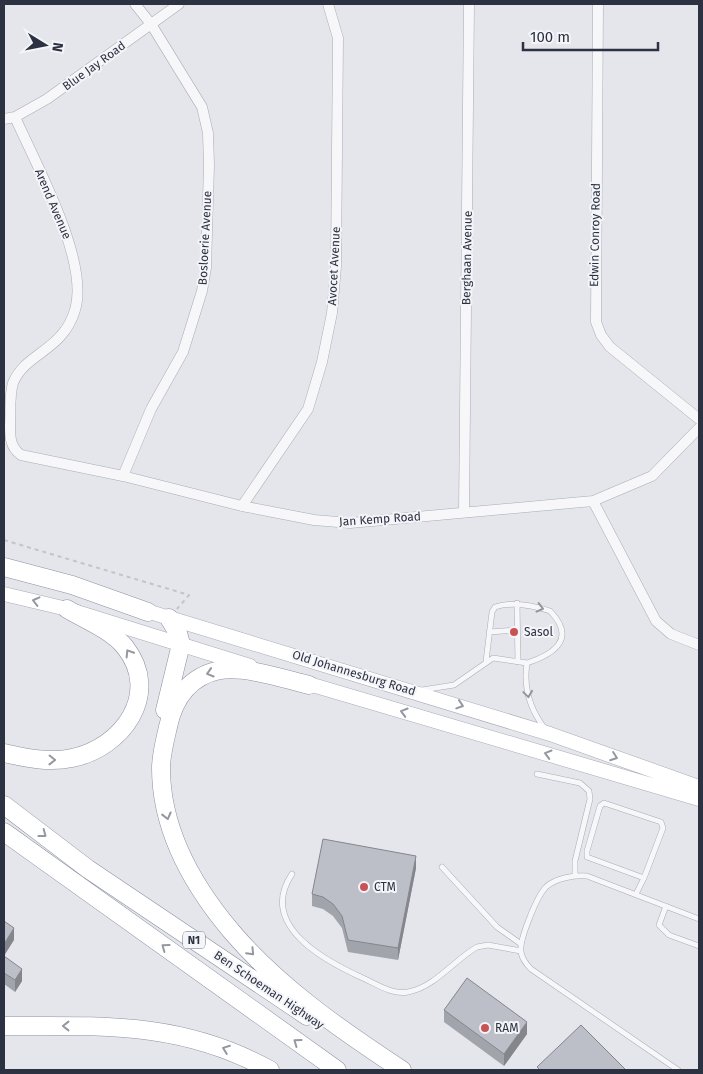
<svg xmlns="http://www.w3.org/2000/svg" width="703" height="1074" font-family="'Fira Sans',sans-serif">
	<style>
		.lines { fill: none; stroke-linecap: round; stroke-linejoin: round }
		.service-casing { stroke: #a9acb5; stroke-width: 6 }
		.minor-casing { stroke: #a9acb5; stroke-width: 11 }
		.secondary-casing { stroke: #a9acb5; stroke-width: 15 }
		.motorway-casing { stroke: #8c92a1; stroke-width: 19 }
		.path { stroke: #c2c4ca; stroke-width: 2; stroke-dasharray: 4 4; stroke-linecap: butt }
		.service { stroke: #f7f7fa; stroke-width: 5 }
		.minor { stroke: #f7f7fa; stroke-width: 10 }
		.secondary { stroke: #fff; stroke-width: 14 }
		.motorway { stroke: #fff; stroke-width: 18 }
		.wall { fill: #a2a4ac }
		.shaded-wall { fill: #84868c }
		.building { fill: #bcbfc8; stroke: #84868c }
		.oneway { stroke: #9698a1 }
		.oneway2 { stroke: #92949e }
		.poi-dot { fill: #c75356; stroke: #f4f5f8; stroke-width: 2 }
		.labels { text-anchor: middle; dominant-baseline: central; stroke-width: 4; stroke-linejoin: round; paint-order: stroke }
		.shield { fill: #f4f5f8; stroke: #696c79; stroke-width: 1 }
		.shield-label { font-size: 11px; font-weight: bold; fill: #2d3243 }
		.street-label { font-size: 12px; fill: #2d3243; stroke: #f4f5f8 }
		.poi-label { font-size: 12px; fill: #2d3243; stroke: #f4f5f8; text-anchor: start }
	</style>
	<rect width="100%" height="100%" fill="#e4e6eb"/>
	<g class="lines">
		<defs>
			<path id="service" d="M517 603 518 662
				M489 632 517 630
				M486 661 492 612 495 607C513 601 532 605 550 611 577 639 554 654 527 663
				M422 690 454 685 493 658 527 663C523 689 530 710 546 730
				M537 774 580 783 589 791 590 799 575 861V875
				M442 867 497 927 521 944
				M292 874C257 926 327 962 365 979 378 985 393 995 408 992 435 987 454 960 477 947L488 945 521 951
				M636 894 644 878 663 828 661 822 604 803 600 806 587 851V857L644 878
				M666 906 659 925 669 935 699 946
				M678 1070 531 969C526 964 522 959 521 952 519 940 537 896 546 887 556 878 574 875 587 876L699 919"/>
			<path id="minor" d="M598 4 596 322 601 335 610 347 699 419
				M15 117C35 163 90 261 75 310 63 351 25 353 13 383 9 396 11 412 10 425 10 437 10 447 21 455L123 476 242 506 314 520 350 523 593 501 652 476 699 428
				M4 119 15 117 47 99 179 4
				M123 476 151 409 183 352 202 291 206 268 209 165 208 133 202 107 151 24 135 4
				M593 501 656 621 671 634 699 645
				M242 506 308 409 322 362 332 313 336 266 338 38 328 4
				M464 512 469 4"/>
			<path id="secondary" d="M4 594 67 609 250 666
				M140 609 550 734 699 787
				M299 681 699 799"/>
			<path id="motorway" d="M4 567 72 585 148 612
				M309 685C284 679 246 666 220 670 190 676 174 698 168 727 165 740 161 755 161 768 161 830 193 886 232 932 279 987 341 1030 402 1070
				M165 710 181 644 178 633 169 618
				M4 753C26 758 49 763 72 758 122 748 162 694 125 647 111 630 86 620 67 609
				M4 805 88 869 307 1016
				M4 832 337 1070
				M4 1026C101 1026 181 1021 270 1070"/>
		</defs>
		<!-- service casing -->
		<use href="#service" class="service-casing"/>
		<!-- minor casing -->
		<use href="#minor" class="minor-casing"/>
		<!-- secondary casing -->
		<use href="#secondary" class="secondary-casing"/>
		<!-- motorway casing -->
		<use href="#motorway" class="motorway-casing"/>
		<!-- path -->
		<path class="path" d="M4 540 189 595 177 609"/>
		<!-- service -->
		<use href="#service" class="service"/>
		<!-- minor -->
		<use href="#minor" class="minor"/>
		<!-- secondary -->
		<use href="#secondary" class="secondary"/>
		<!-- motorway -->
		<use href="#motorway" class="motorway"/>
	</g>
	<!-- wall -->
	<path class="wall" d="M416 868 398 960 348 952 342 928 333 916 323 909 312 906V894Z
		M4 956 22 981 15 992 4 984Z
		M444 1010 527 1034 504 1066 444 1022Z"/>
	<!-- shaded-wall -->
	<path class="shaded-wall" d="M416 856V868L398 960V948Z
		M14 928V940L4 956V944Z
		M22 969V981L15 992V980Z
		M527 1022V1034L504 1066V1054Z"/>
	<!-- building -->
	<path class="building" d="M323 839 416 856 398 948 348 940 342 916 333 904 323 897 312 894Z
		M4 921 14 928 4 944Z
		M4 956 22 969 15 980 4 973Z
		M467 978 527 1022 504 1054 444 1010Z
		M581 1025 626 1070H540L537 1067Z"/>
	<!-- one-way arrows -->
	<defs><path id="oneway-chevron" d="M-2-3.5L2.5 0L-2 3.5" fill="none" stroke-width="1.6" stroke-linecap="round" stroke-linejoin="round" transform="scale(1.25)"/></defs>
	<g class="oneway">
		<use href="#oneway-chevron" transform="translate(36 601) rotate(-166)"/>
		<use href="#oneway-chevron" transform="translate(129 653) rotate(-122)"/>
		<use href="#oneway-chevron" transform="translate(210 673) rotate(163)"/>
		<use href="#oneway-chevron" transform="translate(460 705) rotate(18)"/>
		<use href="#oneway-chevron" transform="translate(404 712) rotate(-164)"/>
		<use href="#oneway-chevron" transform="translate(548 754) rotate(-164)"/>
		<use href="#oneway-chevron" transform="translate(614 757) rotate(20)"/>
		<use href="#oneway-chevron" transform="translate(52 760) rotate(1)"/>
		<use href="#oneway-chevron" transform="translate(167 816) rotate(76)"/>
		<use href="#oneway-chevron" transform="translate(43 834) rotate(37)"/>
		<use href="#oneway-chevron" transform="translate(165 947) rotate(-144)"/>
		<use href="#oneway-chevron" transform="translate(251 952) rotate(46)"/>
		<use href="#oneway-chevron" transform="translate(66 1026) rotate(-180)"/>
		<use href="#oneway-chevron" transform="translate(297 1042) rotate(-144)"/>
		<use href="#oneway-chevron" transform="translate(226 1049) rotate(-159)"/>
	</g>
	<g class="oneway2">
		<use href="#oneway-chevron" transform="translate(540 608) rotate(14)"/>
		<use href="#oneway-chevron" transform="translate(528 694) rotate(82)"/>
	</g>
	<!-- markers -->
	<g class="poi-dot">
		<circle cx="514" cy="632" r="5"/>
		<circle cx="364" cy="887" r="5"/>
		<circle cx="485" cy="1028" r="5"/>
	</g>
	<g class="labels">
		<!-- shield labels -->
		<rect class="shield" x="183" y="931.5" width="22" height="17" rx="4"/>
		<g class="shield-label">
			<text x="194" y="940">N1</text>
		</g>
		<!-- street labels -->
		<g class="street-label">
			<text transform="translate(94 66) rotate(-36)">Blue Jay Road</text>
			<text transform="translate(53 204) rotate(67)">Arend Avenue</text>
			<text transform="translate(595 235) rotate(-89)">Edwin Conroy Road</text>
			<text transform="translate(205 238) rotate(-87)">Bosloerie Avenue</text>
			<text transform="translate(467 258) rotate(-89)">Berghaan Avenue</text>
			<text transform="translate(334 266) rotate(-87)">Avocet Avenue</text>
			<text transform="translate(380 519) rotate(-4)">Jan Kemp Road</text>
			<text transform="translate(354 673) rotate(17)">Old Johannesburg Road</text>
			<text transform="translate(269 990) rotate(34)">Ben Schoeman Highway</text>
		</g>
		<!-- poi labels -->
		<g class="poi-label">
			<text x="524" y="632">Sasol</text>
			<text x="374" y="887">CTM</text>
			<text x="495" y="1028">RAM</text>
		</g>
	</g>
	<!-- border -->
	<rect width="703" height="1074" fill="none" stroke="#2d3243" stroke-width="10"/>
	<!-- north arrow -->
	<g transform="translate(45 45) rotate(100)" stroke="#f4f5f8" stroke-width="4" paint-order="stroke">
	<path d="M0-4L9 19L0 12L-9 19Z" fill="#2d3243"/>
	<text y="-8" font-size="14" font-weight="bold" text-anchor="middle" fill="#2d3243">N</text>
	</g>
	<!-- scale -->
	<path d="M523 42v8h135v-8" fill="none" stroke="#2d3243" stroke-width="2.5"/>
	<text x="530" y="42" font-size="15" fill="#2d3243" stroke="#f4f5f8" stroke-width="4" paint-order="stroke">100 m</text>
</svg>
